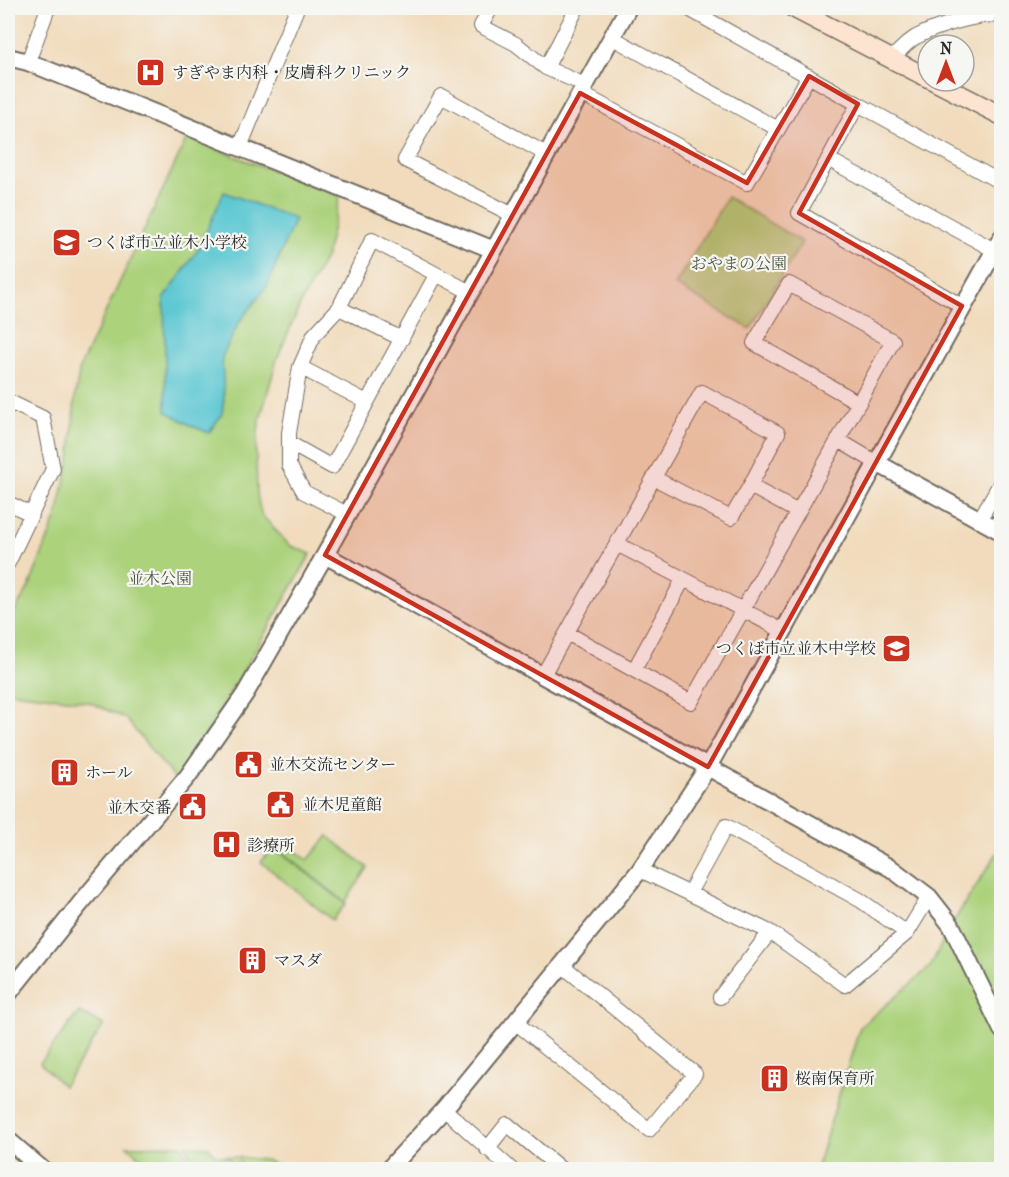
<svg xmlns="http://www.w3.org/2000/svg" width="1009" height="1177" font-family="'IM FELL French Canon','Noto Serif JP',serif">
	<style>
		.green { fill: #acd27c; stroke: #6c7e54; stroke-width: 1.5 }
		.water { fill: #5bc7d2; stroke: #43797e; stroke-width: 1.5 }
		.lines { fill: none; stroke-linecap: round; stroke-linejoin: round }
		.minor-casing { stroke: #70695e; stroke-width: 16 }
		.tertiary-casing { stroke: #70695e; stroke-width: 20 }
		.secondary-casing { stroke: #70695e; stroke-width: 21 }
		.minor { stroke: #fff; stroke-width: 14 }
		.tertiary { stroke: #fff; stroke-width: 16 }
		.secondary { stroke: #fde4d0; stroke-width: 18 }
		.marked { fill: #c8321e; fill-opacity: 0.2; stroke: #c8321e; stroke-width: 4.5; stroke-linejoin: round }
		.labels { text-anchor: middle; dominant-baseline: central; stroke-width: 4.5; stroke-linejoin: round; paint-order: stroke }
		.poi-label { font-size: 16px; fill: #2b2b2b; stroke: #f6f6f2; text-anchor: start }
		.park-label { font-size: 16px; fill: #4b553f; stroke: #f6f6f2 }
	</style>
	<rect width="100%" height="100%" fill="#f6f6f2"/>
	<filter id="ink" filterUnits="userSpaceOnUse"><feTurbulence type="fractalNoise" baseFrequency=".0167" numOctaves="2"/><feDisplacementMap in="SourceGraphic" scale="12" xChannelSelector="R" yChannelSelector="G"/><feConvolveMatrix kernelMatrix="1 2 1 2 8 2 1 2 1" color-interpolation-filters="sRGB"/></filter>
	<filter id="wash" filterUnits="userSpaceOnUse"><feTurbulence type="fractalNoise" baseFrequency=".008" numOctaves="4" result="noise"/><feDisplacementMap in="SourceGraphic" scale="24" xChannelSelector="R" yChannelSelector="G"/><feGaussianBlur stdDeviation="1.35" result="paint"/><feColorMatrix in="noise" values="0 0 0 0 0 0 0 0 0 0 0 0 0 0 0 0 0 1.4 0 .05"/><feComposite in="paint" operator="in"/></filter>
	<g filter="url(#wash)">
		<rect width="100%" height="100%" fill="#f1dbbc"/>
		<!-- green -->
		<path class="green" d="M187 138 340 196 326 256 300 305 277 359 259 423 256 451 257 494 261 514 289 545 311 554 178 783 125 718 89 702 8 691V623L29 587 57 516 71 454 75 396 80 367Z
			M727 197 802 242 750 329 675 285Z
			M328 836 368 868 345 902 278 849 283 842 308 860Z
			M273 847 346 904 332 920 261 862Z
			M1001 847V1169L816 1170 860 1027 930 967 951 925Z
			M79 1012 104 1025 63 1086 40 1063Z
			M181 1145 187 1157 191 1156 185 1145 209 1147 215 1155 266 1160 277 1165C271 1169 264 1172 258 1167L254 1169H245L240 1161 233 1164 228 1157 213 1167 214 1169H154L127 1146Z"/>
		<!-- water -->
		<path class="water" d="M224 192 295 219 267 286 238 324 222 357 224 398 222 414 209 433 190 425 166 411 164 299 199 248Z"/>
	</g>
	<g filter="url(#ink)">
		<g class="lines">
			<defs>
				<path id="minor" d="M491 8 481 26 516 44 546 68 585 85
					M687 8 858 104
					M611 37 778 129
					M892 58C899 52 907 42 916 37 935 27 981 12 1002 16
					M28 62 48 8
					M546 68 577 8
					M580 93 747 183 809 76
					M240 147 297 8
					M828 159 994 250
					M513 215 405 160 441 96 546 154
					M962 306 799 213 858 104 1002 183
					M339 308 402 339
					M300 367 367 402
					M8 407 12 403 43 418 53 469 8 563
					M838 440 893 341 789 284 754 343 859 403
					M289 443 332 467 436 275
					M654 478 731 518 750 486
					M8 503 31 514
					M347 514 304 492 289 465V433L300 367 314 335 339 308 372 240 470 292
					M980 519 1002 480
					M617 544 783 631
					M567 633 691 702 798 512
					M634 670 683 580
					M543 675 702 392 778 433 750 486 798 512 838 440 877 463
					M640 870 770 932 845 985 907 933 929 897
					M689 893 726 826 860 900 907 933
					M720 997 770 932
					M515 1022 649 1130 695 1074 563 966
					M444 1109 512 1170
					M487 1149 507 1124 562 1170"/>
				<path id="tertiary" d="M8 57 28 62 494 250
					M877 463 1002 532
					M325 555 892 869 929 897 951 925 1002 1030
					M8 994 80 904 188 776 245 694 325 555 628 8
					M8 1140 43 1170
					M388 1170 444 1109 640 870 708 767 1002 237"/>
				<path id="secondary" d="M793 8 928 78
					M934 81 1002 116"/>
			</defs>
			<!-- minor casing -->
			<use href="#minor" class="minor-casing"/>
			<!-- tertiary casing -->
			<use href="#tertiary" class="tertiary-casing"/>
			<!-- secondary casing -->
			<use href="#secondary" class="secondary-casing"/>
			<!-- minor -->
			<use href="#minor" class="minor"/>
			<!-- tertiary -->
			<use href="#tertiary" class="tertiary"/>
			<!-- secondary -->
			<use href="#secondary" class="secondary"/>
		</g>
	</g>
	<!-- marked area -->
	<path class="marked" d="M809 76 858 104 799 213 962 306 708 767 325 555 580 93 747 183Z"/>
	<!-- icons -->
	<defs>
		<symbol id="hospital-square" viewBox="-11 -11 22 22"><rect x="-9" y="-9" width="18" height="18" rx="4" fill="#c8321e" stroke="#f6f6f2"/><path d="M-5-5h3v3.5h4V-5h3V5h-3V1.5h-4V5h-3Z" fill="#fff"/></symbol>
		<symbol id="school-square" viewBox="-11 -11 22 22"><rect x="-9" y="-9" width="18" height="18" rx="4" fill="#c8321e" stroke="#f6f6f2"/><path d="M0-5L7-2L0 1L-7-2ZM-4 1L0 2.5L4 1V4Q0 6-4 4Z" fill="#fff"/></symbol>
		<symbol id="civic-square" viewBox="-11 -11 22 22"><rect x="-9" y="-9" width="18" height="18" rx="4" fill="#c8321e" stroke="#f6f6f2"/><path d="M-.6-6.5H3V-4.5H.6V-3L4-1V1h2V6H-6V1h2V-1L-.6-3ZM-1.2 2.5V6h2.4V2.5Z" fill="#fff"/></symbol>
		<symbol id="building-square" viewBox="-11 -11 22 22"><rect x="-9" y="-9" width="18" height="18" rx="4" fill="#c8321e" stroke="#f6f6f2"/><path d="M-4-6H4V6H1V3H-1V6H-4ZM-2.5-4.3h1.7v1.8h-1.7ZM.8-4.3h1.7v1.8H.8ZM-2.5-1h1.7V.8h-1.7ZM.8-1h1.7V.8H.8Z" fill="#fff"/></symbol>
	</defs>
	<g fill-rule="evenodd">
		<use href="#hospital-square" x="134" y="56" width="33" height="33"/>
		<use href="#school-square" x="50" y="226" width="33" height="33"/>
		<use href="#school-square" x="880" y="632" width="33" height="33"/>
		<use href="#civic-square" x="232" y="748" width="33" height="33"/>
		<use href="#building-square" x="48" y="756" width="33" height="33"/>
		<use href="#civic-square" x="264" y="788" width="33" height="33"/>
		<use href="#civic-square" x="176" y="790" width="33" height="33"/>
		<use href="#hospital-square" x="210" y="828" width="33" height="33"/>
		<use href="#building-square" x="236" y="944" width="33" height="33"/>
		<use href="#building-square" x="758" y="1062" width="33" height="33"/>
	</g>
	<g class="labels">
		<!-- poi labels -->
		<g class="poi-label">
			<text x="172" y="72">すぎやま内科・皮膚科クリニック</text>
			<text x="87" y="242">つくば市立並木小学校</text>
			<text x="876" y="648" text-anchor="end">つくば市立並木中学校</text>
			<text x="269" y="764">並木交流センター</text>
			<text x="85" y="772">ホール</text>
			<text x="302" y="804">並木児童館</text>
			<text x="171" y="807" text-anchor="end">並木交番</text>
			<text x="247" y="845">診療所</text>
			<text x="274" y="960">マスダ</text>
			<text x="795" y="1078">桜南保育所</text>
		</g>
		<!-- park labels -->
		<g class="park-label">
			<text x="739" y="263">おやまの公園</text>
			<text x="160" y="578">並木公園</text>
		</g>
	</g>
	<!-- margin -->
	<rect width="1009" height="1177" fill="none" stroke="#f6f6f2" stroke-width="30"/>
	<!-- north arrow -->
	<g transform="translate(946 63)"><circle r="28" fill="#f6f6f2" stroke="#a5a5a2" stroke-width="1.5"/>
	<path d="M0-4.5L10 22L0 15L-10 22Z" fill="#c8321e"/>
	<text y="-9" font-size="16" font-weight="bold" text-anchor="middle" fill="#2b2b2b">N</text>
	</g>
</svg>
